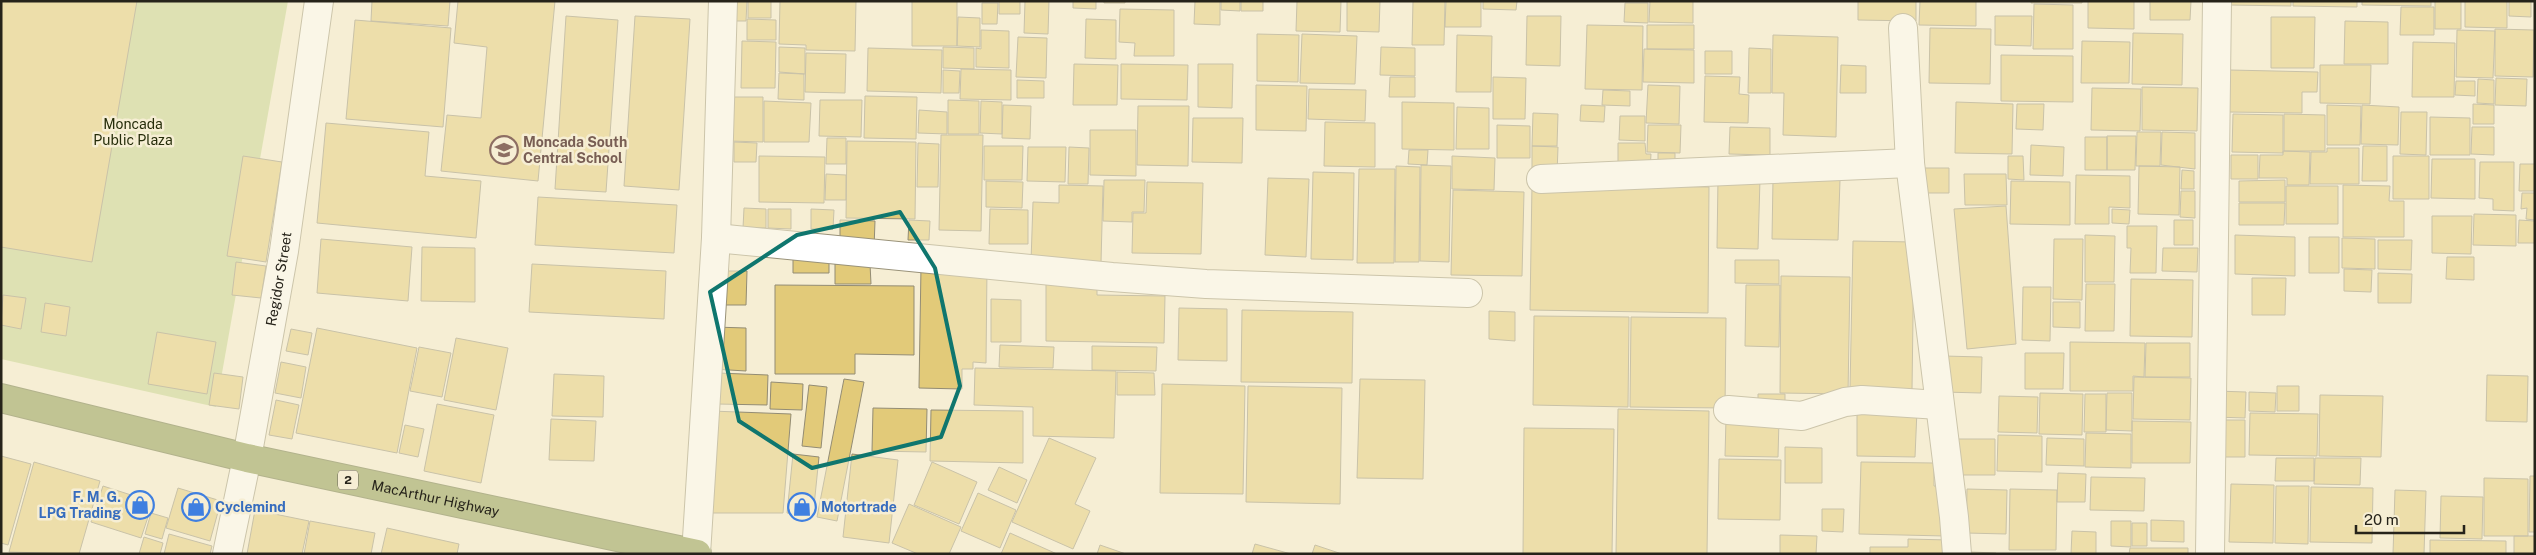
<svg xmlns="http://www.w3.org/2000/svg" width="2536" height="555" font-family="'Public Sans',sans-serif">
	<style>
		.green { fill: #c1d18c }
		.building { fill: #e2ca79; stroke: #938c74 }
		.lines { fill: none; stroke-linecap: round; stroke-linejoin: round }
		.minor-casing { stroke: #999279; stroke-width: 30 }
		.highway-casing { stroke: #616a37; stroke-width: 30 }
		.minor { stroke: #fff; stroke-width: 28 }
		.highway { stroke: #819046; stroke-width: 28 }
		.marked { fill: none; stroke: #0f766e; stroke-width: 4; stroke-linejoin: round }
		.labels { text-anchor: middle; dominant-baseline: central; stroke-width: 5; stroke-linejoin: round; paint-order: stroke }
		.shield { fill: #f6eed4; stroke: #646052; stroke-width: 1 }
		.shield-label { font-size: 12px; font-weight: bold; fill: #26231a }
		.park-label { font-size: 14px; fill: #262d0a; stroke: #f6eed4 }
		.education-label { font-size: 14px; font-weight: bold; fill: #785e54; stroke: #f6eed4; text-anchor: start }
		.street-label { font-size: 14px; fill: #26231a; stroke: #f6eed4 }
		.shop-label { font-size: 14px; font-weight: bold; fill: #366cbe; stroke: #f6eed4; text-anchor: start }
	</style>
	<rect width="100%" height="100%" fill="#f6eed4"/>
	<!-- green -->
	<path class="green" d="M1 1H288L216 407 1 359Z"/>
	<!-- building -->
	<path class="building" d="M1 1H137L92 262 1 247Z
		M372 1H450L448 26 371 21Z
		M458 1H555L538 181 441 171 447 115 481 118 487 47 454 43Z
		M735 1H747L746 21H735Z
		M748 1H771V18H748Z
		M780 1H856L855 51 806 50V45L779 44Z
		M912 1H957V46H912Z
		M999 1H1020V14H999Z
		M1025 1H1049L1048 34 1024 33Z
		M1073 1H1096V9L1073 8Z
		M1104 1H1125V3H1104Z
		M1195 1H1220V25L1194 24Z
		M1221 1H1240V11L1221 10Z
		M1241 1H1263V11H1241Z
		M1297 1H1341L1340 32 1296 31Z
		M1347 1H1380L1379 32 1347 31Z
		M1413 1H1445L1444 45H1412Z
		M1446 1H1481V27H1445Z
		M1483 1H1517L1516 10 1483 9Z
		M1650 1H1693V23L1649 22Z
		M1858 1H1916V21L1858 20Z
		M1920 1H1976V26L1919 25Z
		M2031 1H2082V3H2031Z
		M2088 1H2134V29L2088 28Z
		M2150 1H2191L2190 20H2150Z
		M2228 1H2291V6L2228 5Z
		M2293 1H2357V7L2293 6Z
		M2362 1H2431V6L2362 5Z
		M2435 1H2461V29H2435Z
		M2465 1H2507V28L2465 27Z
		M2509 1H2531V17L2509 16Z
		M982 3H998L997 24H982Z
		M1625 3H1648V23L1624 22Z
		M2034 4 2073 5V49H2033Z
		M2401 7H2434V35H2400Z
		M1120 9 1174 10V56H1134L1135 43 1119 42Z
		M566 16 618 20 606 192 555 189Z
		M635 16 690 19 679 190 624 186Z
		M1527 16H1561L1560 66 1526 65Z
		M1995 16H2032L2031 46 1995 45Z
		M958 17 980 18V47L957 46Z
		M2271 17H2315L2314 68H2271Z
		M747 19 776 20V40H747Z
		M1086 19 1116 20V59L1085 58Z
		M355 20 451 28 443 127 346 119Z
		M2345 21 2388 22V64H2344Z
		M1587 25 1643 26 1642 90 1585 89Z
		M1647 25H1694V49H1647Z
		M1930 28 1991 29 1990 84 1929 83Z
		M2495 29 2534 30 2533 77 2495 76Z
		M981 30 1009 31V68L976 67V48L981 49Z
		M2457 30 2495 31 2493 78 2456 77Z
		M2133 33 2183 34 2182 85 2132 84Z
		M1257 34 1299 35 1298 82 1257 81Z
		M1302 34 1357 36 1355 84 1300 83Z
		M1457 35 1492 36 1491 92H1456Z
		M1773 35 1838 37 1836 137 1783 135 1784 93H1772Z
		M1018 37 1047 38 1046 78 1016 77Z
		M742 41 776 42 775 88H741Z
		M2082 41 2130 42 2129 83H2081Z
		M2413 42 2455 43 2454 97H2412Z
		M779 47 805 48V74L779 72Z
		M943 47 974 48V69L943 68Z
		M1381 47 1415 48V76L1380 75Z
		M868 48 942 50 941 93 867 91Z
		M1749 48 1771 49V93H1748Z
		M1644 49 1694 50V83L1643 82Z
		M1705 51H1732V74H1705Z
		M806 53 846 54 845 93 805 92Z
		M2001 55 2073 56V102L2001 101Z
		M1074 64 1118 65 1117 105H1073Z
		M1121 64 1188 65 1187 100 1121 99Z
		M1198 64H1233L1232 108 1198 107Z
		M1841 65 1866 66V93H1840Z
		M2320 65H2371L2370 104 2320 103Z
		M961 69 1011 70V100L960 99Z
		M943 70 960 71 959 93H943Z
		M2230 70 2318 72 2317 92H2302V113L2229 112Z
		M779 73 804 74V100L778 99Z
		M1705 76 1740 77 1739 94 1749 95 1748 123 1704 122Z
		M1390 77H1415V97H1389Z
		M1493 77 1526 78 1525 119H1493Z
		M2496 78 2527 79 2526 106 2495 105Z
		M2478 79 2494 80V104L2477 103Z
		M1017 80 1044 81V98H1017Z
		M2456 81H2475V96L2455 95Z
		M1256 85 1307 86 1306 131 1256 130Z
		M1648 85 1680 86 1679 124 1646 123Z
		M2142 87 2198 88 2197 131 2142 130Z
		M2092 88 2141 89 2140 131 2091 130Z
		M1309 89 1366 90 1365 121 1308 119Z
		M1603 90 1630 91V106L1602 105Z
		M865 96 917 97 916 139 864 138Z
		M730 97H763V142L729 141Z
		M820 100H862L861 137 819 136Z
		M948 100 979 101V134H948Z
		M764 101 811 103 809 142H764Z
		M981 101 1002 102V134L980 133Z
		M1402 102 1454 103V150L1402 149Z
		M1956 102 2013 104 2012 154 1955 153Z
		M2017 104H2044L2043 130 2016 129Z
		M2473 104 2494 105V124H2473Z
		M1003 105 1031 106 1030 139 1002 138Z
		M1581 105 1605 106 1604 122 1580 121Z
		M2327 105 2361 106 2360 145H2327Z
		M2362 105 2399 107 2398 145 2361 144Z
		M1138 106H1189L1188 166 1137 165Z
		M1457 107 1489 108V149H1456Z
		M919 110 947 112V134L918 133Z
		M2401 112H2427L2426 155 2400 154Z
		M1533 113 1558 114 1557 146H1532Z
		M2233 114 2283 115V153L2232 152Z
		M2284 114 2325 115V151H2284Z
		M1620 116H1645V141L1619 140Z
		M2430 117 2470 118V155H2430Z
		M1193 118H1243L1242 163 1192 162Z
		M1325 122 1375 123V167L1324 166Z
		M326 123 429 132 425 176 481 181 476 238 317 223Z
		M1497 125 1530 126V158H1497Z
		M1648 125H1681L1680 153 1647 152Z
		M1730 127 1770 128V155L1729 154Z
		M2472 127H2494V155L2471 154Z
		M1090 130H1136V176L1090 175Z
		M2137 132H2161L2160 166H2136Z
		M2162 132 2195 133V169L2161 165Z
		M941 135H983L981 231 939 230Z
		M2107 136H2136L2135 170H2107Z
		M2085 137H2107V170H2085Z
		M827 138H846V164H826Z
		M847 141 916 142 915 219 846 218Z
		M734 142 757 143 756 162H734Z
		M918 143 939 144 938 187H917Z
		M1618 143H1645L1646 154H1651L1650 171H1618Z
		M2031 145 2064 147 2063 176 2030 175Z
		M984 146H1023L1022 180H984Z
		M1532 146 1558 147 1557 174H1532Z
		M2363 146H2387V181H2362Z
		M1028 147H1066L1065 182 1027 181Z
		M1069 147 1089 148 1088 184H1068Z
		M2327 148H2359V184H2310L2311 152H2327Z
		M1409 150H1428L1427 165 1408 164Z
		M2283 151 2310 152 2309 185H2287V178H2259L2260 155H2283Z
		M1658 153H1675V172H1658Z
		M2231 155H2258V179H2231Z
		M243 156 282 162 266 262 227 256Z
		M759 156 825 157 824 203 759 202Z
		M1452 156 1495 158 1494 190 1452 189Z
		M2008 156H2023L2024 180 2008 179Z
		M2393 156H2429V199H2393Z
		M2432 159H2475V199L2431 198Z
		M2480 162H2514V211L2493 210V199L2479 198Z
		M2520 164H2535V191H2519Z
		M1421 165 1451 166 1449 262 1420 261Z
		M1396 166 1420 167 1419 262H1395Z
		M2139 166 2180 167 2179 215 2138 214Z
		M1919 168H1949V193H1919Z
		M1359 169H1395L1394 263H1357Z
		M2182 170 2194 171V189H2181Z
		M1313 172 1354 173 1353 260 1311 259Z
		M826 174 846 175V200H825Z
		M1964 174H2006L2007 205H1965Z
		M2076 175 2130 176V208L2109 207V224H2075Z
		M1268 178 1309 179 1306 257 1265 255Z
		M1718 178 1760 179 1758 249 1717 248Z
		M1773 179 1840 180 1838 240 1772 239Z
		M1104 180H1145L1144 212H1132V222L1103 221Z
		M2285 180V202H2239V181Z
		M986 181 1023 182 1022 208 986 207Z
		M2011 181 2070 182V225L2010 224Z
		M1147 182 1203 183 1201 254 1132 253 1133 213H1146Z
		M1532 184 1709 187 1708 313 1530 310Z
		M1059 185 1103 186 1101 263 1031 262 1033 202 1059 203Z
		M2343 185 2390 186 2389 201H2404V237H2343Z
		M2286 186H2338V224H2286Z
		M1453 190 1524 192 1522 276 1451 275Z
		M2181 191H2195V218L2180 217Z
		M2522 193H2535V220L2526 219 2527 208 2521 209Z
		M538 197 677 205 674 253 535 245Z
		M2239 203H2285L2284 225H2239Z
		M2006 206 2016 344 1967 349 1954 209Z
		M744 208 766 209V228H743Z
		M768 209H791V229L768 228Z
		M811 209 834 210 833 229H811Z
		M990 209 1028 210V244H989Z
		M2112 209 2130 210 2129 224 2112 223Z
		M2474 214 2516 215V246L2473 245Z
		M2432 216H2472L2471 254 2432 253Z
		M840 220 875 221 874 248 840 247Z
		M909 220 930 221 929 240H908Z
		M2174 220H2193V245H2174Z
		M2519 220 2535 221V243H2518Z
		M2127 226H2157L2156 273H2130L2131 248H2127Z
		M2085 235 2115 236 2114 282H2085Z
		M2235 235 2295 237V276L2235 274Z
		M2309 237H2339V273H2309Z
		M2342 238 2375 239V269L2342 268Z
		M321 239 412 247 408 301 317 293Z
		M2054 239H2083L2082 300 2053 299Z
		M2378 240H2412L2411 270 2378 269Z
		M1853 241 1914 242 1912 390 1850 389Z
		M422 247 475 248V302L421 301Z
		M2163 248H2198L2197 272 2162 271Z
		M793 253H829V273H793Z
		M2447 257H2474V280L2446 279Z
		M1735 260H1779V284L1735 283Z
		M236 262 266 266 261 298 232 295Z
		M532 264 666 271 664 319 529 312Z
		M835 264H870L871 284H835Z
		M921 267 987 268 986 363 973 362V369H962V389L919 388Z
		M2344 269 2372 270 2371 292 2344 291Z
		M718 271H747L746 305H718Z
		M2378 273 2412 274 2411 303H2378Z
		M1781 276 1850 277 1848 394 1780 393Z
		M2252 278H2286L2285 315H2252Z
		M2131 279 2193 280 2192 337 2130 336Z
		M1046 283 1097 284V295L1165 296 1164 343 1046 341Z
		M2086 284H2115L2114 331H2085Z
		M775 285 914 286V355L855 354V374H775Z
		M1746 285H1780L1779 347 1745 346Z
		M2023 287H2051L2050 341 2022 340Z
		M3 295 26 298 21 329 1 325Z
		M991 299 1021 300V342H991Z
		M2053 302H2080V328L2053 327Z
		M45 303 70 307 66 336 41 332Z
		M1179 308 1227 309V361L1178 360Z
		M1242 310 1353 312 1352 383 1241 382Z
		M1489 311 1515 312V341L1489 339Z
		M1534 316 1629 317 1628 407 1533 405Z
		M1631 317 1726 318 1725 408 1630 407Z
		M714 327 746 328V371L713 369Z
		M317 328 417 348 397 453 296 433Z
		M291 329 312 333 308 355 286 351Z
		M157 332 216 342 207 394 148 384Z
		M456 338 508 348 496 410 444 400Z
		M2070 342 2145 343 2144 377 2133 376V391H2070Z
		M2146 343H2190V377H2145Z
		M1000 345 1054 347 1053 368 999 367Z
		M1092 346 1157 347 1156 371 1092 370Z
		M419 347 451 353 442 397 410 391Z
		M2025 353H2064L2063 389H2025Z
		M1944 356 1982 357 1981 393 1943 392Z
		M281 362 306 367 301 398 275 393Z
		M975 368 1116 371 1114 438 1033 436V407L974 405Z
		M1117 372 1154 373 1155 395H1117Z
		M214 373 243 377 239 409 209 405Z
		M718 373 768 375 767 405 717 404Z
		M554 374 604 376 603 417 552 416Z
		M2487 375 2528 376 2527 422 2486 421Z
		M2134 377 2191 378 2190 420 2133 419Z
		M844 379 864 382 837 521 817 517Z
		M1360 379 1425 380 1423 479 1357 478Z
		M771 382 803 384 802 410 770 409Z
		M1162 384 1245 386 1243 494 1160 493Z
		M809 385 827 387 821 448 802 446Z
		M1248 386 1342 388 1340 504 1246 502Z
		M2277 386H2299V411H2277Z
		M2216 391 2246 392 2245 418 2215 417Z
		M2249 392 2276 393 2275 412 2249 411Z
		M2040 393 2083 394 2082 435 2039 434Z
		M2107 393H2132V431L2106 430Z
		M1758 394H1785V409L1758 408Z
		M2085 394H2106V432H2084Z
		M2320 395 2383 396 2381 457 2319 456Z
		M1999 396 2038 397 2037 433 1998 432Z
		M276 400 299 405 292 439 269 435Z
		M437 404 494 415 481 483 424 471Z
		M873 408 927 409 926 452 872 451Z
		M1618 409 1709 411 1707 554H1616Z
		M1857 409 1917 410 1915 457 1857 456Z
		M931 410 1023 411V463L930 461Z
		M711 411 791 414 783 513H707Z
		M2250 413 2318 414 2317 456 2249 455Z
		M551 419 596 421 594 461 549 460Z
		M1726 419 1779 420 1778 457 1725 456Z
		M2215 420H2245V457H2215Z
		M2132 421 2191 422 2190 463H2132Z
		M405 425 424 429 418 457 399 453Z
		M1524 428 1614 429 1612 554H1523Z
		M2086 433 2131 434V468L2085 467Z
		M1998 435 2042 436V472L1997 471Z
		M1049 438 1096 458 1075 504 1090 511 1073 549 1012 522Z
		M2047 438 2084 439V466L2046 465Z
		M1957 439H1995V475H1956Z
		M1785 447 1822 448V483H1785Z
		M793 454 819 457 813 516 787 513Z
		M852 454 898 460 889 543 843 537Z
		M1 456 31 464 8 545 1 543Z
		M2276 458H2314V481H2275Z
		M2315 458H2361L2360 485 2314 484Z
		M1719 459 1781 460 1780 520 1718 519Z
		M34 462 100 481 79 554 9 552Z
		M932 462 977 482 959 524 914 505Z
		M1861 462 1934 463V486L1947 487 1945 536 1859 534Z
		M999 467 1027 480 1017 503 988 490Z
		M2058 473 2086 474 2085 502H2057Z
		M2530 476H2535V532H2529Z
		M2091 477 2145 478 2144 511 2090 510Z
		M2484 478 2528 479V536H2484Z
		M2231 484 2274 485 2273 543 2229 542Z
		M103 486 153 502 141 538 91 522Z
		M2276 486H2309L2308 544 2275 543Z
		M2311 487 2373 488 2372 543 2310 542Z
		M178 488 221 501 210 541 166 528Z
		M1967 489 2007 490 2006 534 1966 533Z
		M2010 489 2057 490 2056 550H2009Z
		M2395 490 2426 491 2424 554H2393Z
		M978 493 1016 510 1000 548 961 531Z
		M2441 496 2483 497 2482 539 2440 538Z
		M909 504 961 527 949 554H918L892 543Z
		M1822 509H1844L1843 532 1822 531Z
		M255 510 309 521 302 554H247Z
		M151 513 168 518 162 539 145 534Z
		M2151 520 2184 521V542L2151 541Z
		M310 521 375 533 371 554H304Z
		M2111 521H2131V547L2111 546Z
		M2132 523H2147V546H2132Z
		M387 528 459 544 457 554H381Z
		M2072 531 2096 532V554H2071Z
		M1010 533 1057 554H1001Z
		M169 534 212 546 210 554H164Z
		M1780 535 1817 536 1816 554H1780Z
		M2514 536H2535V554H2514Z
		M144 537 163 543 160 554H139Z
		M1908 539 1949 540V554H1870V547H1908Z
		M2430 540 2506 541V554H2430Z
		M1255 544 1291 554H1252Z
		M1100 545 1126 554H1097Z
		M1315 545 1342 554H1312Z
		M2130 548H2188V554H2129Z
		M1970 552 1996 553V554H1970Z"/>
	<g class="lines">
		<defs>
			<g id="minor">
				<path d="M1903 28 1910 163 1954 517 1957 554"/>
				<path d="M1541 179 1910 163"/>
				<path d="M716 238 1112 277 1206 284 1468 293"/>
				<path d="M1728 410 1802 416 1845 402 1862 400 1939 405"/>
				<path id="s1" d="M227 554 247 458 284 251 319 1"/>
				<path d="M696 554 716 238 723 1"/>
				<path d="M2210 554 2217 1"/>
			</g>
			<g id="highway">
				<path id="s2" d="M1 398 247 458 697 554"/>
			</g>
		</defs>
		<!-- minor casing -->
		<use href="#minor" class="minor-casing"/>
		<!-- highway casing -->
		<use href="#highway" class="highway-casing"/>
		<!-- minor -->
		<use href="#minor" class="minor"/>
		<!-- highway -->
		<use href="#highway" class="highway"/>
	</g>
	<!-- marked area -->
	<path d="M0 0H2536V555H0ZM900 212 935 268 960 386 941 437 812 468 739 421 710 292 797 235Z" fill="#f6eed4" fill-opacity=".55" fill-rule="evenodd"/>
	<path class="marked" d="M900 212 935 268 960 386 941 437 812 468 739 421 710 292 797 235Z"/>
	<!-- icons -->
	<defs>
		<symbol id="school-ring" viewBox="-11 -11 22 22"><circle r="9.5" fill="#f6eed4" stroke="#8d6e63" stroke-width="1.5"/><path d="M0-5L7-2L0 1L-7-2ZM-4 1L0 2.5L4 1V4Q0 6-4 4Z" fill="#8d6e63"/></symbol>
		<symbol id="shop-ring" viewBox="-11 -11 22 22"><circle r="9.5" fill="#f6eed4" stroke="#3f7fe0" stroke-width="1.5"/><path d="M-5-2.5h2.3a2.7 3.5 0 0 1 5.4 0H5L5.5 6h-11ZM-1.5-2.5h3a1.5 2.3 0 0 0-3 0Z" fill="#3f7fe0"/></symbol>
	</defs>
	<g fill-rule="evenodd">
		<use href="#school-ring" x="488" y="134" width="32" height="32"/>
		<use href="#shop-ring" x="124" y="489" width="32" height="32"/>
		<use href="#shop-ring" x="180" y="491" width="32" height="32"/>
		<use href="#shop-ring" x="786" y="491" width="32" height="32"/>
	</g>
	<g class="labels">
		<!-- shield labels -->
		<rect class="shield" x="338" y="470.5" width="20" height="19" rx="4"/>
		<g class="shield-label">
			<text x="348" y="480">2</text>
		</g>
		<!-- park labels -->
		<g class="park-label">
			<text x="133" y="124">Moncada<tspan x="133" dy="16">Public Plaza</tspan></text>
		</g>
		<!-- education labels -->
		<g class="education-label">
			<text x="523" y="142">Moncada South<tspan x="523" dy="16">Central School</tspan></text>
		</g>
		<!-- street labels -->
		<g class="street-label">
			<text stroke="none"><textPath href="#s1" startOffset="280">Regidor Street</textPath></text>
			<text stroke="none"><textPath href="#s2" startOffset="446">MacArthur Highway</textPath></text>
		</g>
		<!-- shop labels -->
		<g class="shop-label">
			<text x="121" y="497" text-anchor="end">F. M. G.<tspan x="121" dy="16">LPG Trading</tspan></text>
			<text x="215" y="507">Cyclemind</text>
			<text x="821" y="507">Motortrade</text>
		</g>
	</g>
	<!-- border -->
	<rect width="2536" height="555" fill="none" stroke="#26231a" stroke-width="5"/>
	<!-- scale -->
	<path d="M2356 525v8h108v-8" fill="none" stroke="#26231a" stroke-width="2.5"/>
	<text x="2364" y="525" font-size="15" fill="#26231a" stroke="#f6eed4" stroke-width="4" paint-order="stroke">20 m</text>
</svg>
